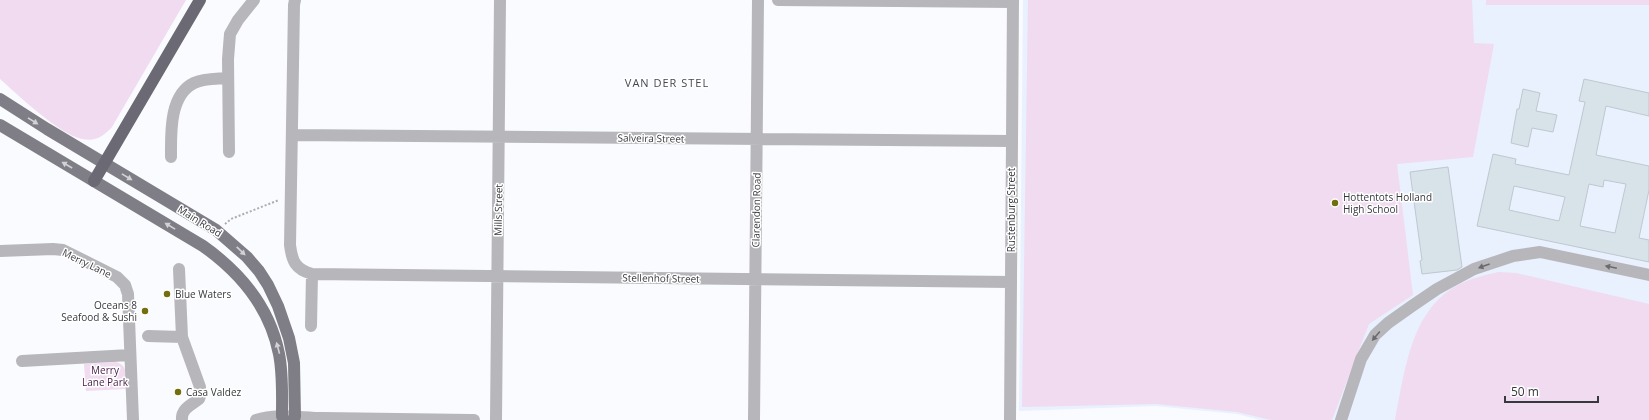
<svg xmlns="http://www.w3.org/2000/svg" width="1649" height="420" font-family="'Open Sans',sans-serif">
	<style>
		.built { fill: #e9f0fe }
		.green { fill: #f0dbf0 }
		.building { fill: #d7e2e9; stroke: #bec8cf; fill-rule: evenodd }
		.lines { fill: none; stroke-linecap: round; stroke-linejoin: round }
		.path { stroke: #abadb1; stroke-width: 2; stroke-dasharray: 2 2; stroke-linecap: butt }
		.minor { stroke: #b7b7bb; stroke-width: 12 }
		.major { stroke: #7f7e86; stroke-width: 12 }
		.highway { stroke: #6b6973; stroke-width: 12 }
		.oneway { fill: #d2d2d5 }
		.oneway2 { fill: #6a6b6f }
		.poi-dot { fill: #736e0e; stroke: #fff; stroke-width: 1.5 }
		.labels { text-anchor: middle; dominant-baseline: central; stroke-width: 3; stroke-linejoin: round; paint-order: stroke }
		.street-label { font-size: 10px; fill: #37393d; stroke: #fff }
		.poi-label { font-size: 10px; fill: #37393d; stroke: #fff; text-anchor: start }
		.park-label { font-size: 10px; fill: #4a244b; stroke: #fff }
		.neighbourhood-label { font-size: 11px; letter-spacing: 1px; fill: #444850; stroke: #fff }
	</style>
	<rect width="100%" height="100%" fill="#f9fbff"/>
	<!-- built -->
	<path class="built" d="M1023 0H1649V420H1260L1237 414 1155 406 1019 411Z"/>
	<!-- green -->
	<path class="green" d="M0 0H186L112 127C104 136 95 142 82 139 60 135 18 95 0 79Z
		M1028 0H1472L1474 43 1494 44 1473 157 1397 164 1413 295 1369 324 1332 420H1271L1237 412 1156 404 1022 407Z
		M1486 0H1649V5H1486Z
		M1498 272 1516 273 1649 304V420H1395C1405 372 1410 309 1460 284 1472 278 1486 275 1498 272Z
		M116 362C129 365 126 379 126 389L86 391 84 364Z"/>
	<!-- building -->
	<path class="building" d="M1584 79 1649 93V116L1606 106 1596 155 1649 166V190L1639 238 1649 240V262L1477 226 1493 154 1516 159 1515 164 1569 175 1585 102 1579 101ZM1604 180 1626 184 1615 233 1580 226 1589 184 1603 187ZM1514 186 1565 197 1559 221 1509 210Z
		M1523 89 1540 93 1536 111 1557 115 1553 132 1532 128 1528 147 1511 143 1517 109H1519Z
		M1448 167 1462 267 1457 270 1422 274 1420 261 1422 260 1410 172Z"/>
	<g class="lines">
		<!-- path -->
		<path class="path" d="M225 224 231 219 279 200"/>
		<!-- minor -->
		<path class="minor" d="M295 0 294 5 290 245C292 261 295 269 312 274L1011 282
			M778 0 1013 2
			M292 135 1011 141
			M229 152 228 59 230 34 238 20 254 0
			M171 157C171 134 169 95 194 83 204 78 217 79 228 78
			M0 251 53 249 63 250 117 277 125 285 128 294 133 420
			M179 269 182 337 200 387V396L199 399C191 405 181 409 182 420
			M311 326 312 274
			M148 336 182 337
			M22 361 130 355
			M256 420C278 413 301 418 323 418 374 419 424 419 474 420
			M496 420 500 0
			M754 420 758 0
			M1010 420 1013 0
			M1341 420 1361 359 1375 335 1388 323 1412 306 1437 289 1474 269 1513 256 1540 252 1649 275"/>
		<!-- major -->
		<path class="major" d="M0 99 47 129 216 230 247 257 259 271 268 285 278 306 289 338 294 363 295 416 294 420
			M0 125 203 246C241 273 270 308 279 354 283 374 282 396 282 416L284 420"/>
		<!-- highway -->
		<path class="highway" d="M94 181 200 0"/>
	</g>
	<!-- one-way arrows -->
	<defs><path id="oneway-solid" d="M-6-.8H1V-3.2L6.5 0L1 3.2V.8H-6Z"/></defs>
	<g class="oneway">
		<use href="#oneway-solid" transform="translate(33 121) rotate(32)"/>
		<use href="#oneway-solid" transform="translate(67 165) rotate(-150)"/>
		<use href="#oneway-solid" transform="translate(127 177) rotate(31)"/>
		<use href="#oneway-solid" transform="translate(170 226) rotate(-149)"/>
		<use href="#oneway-solid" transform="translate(241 251) rotate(44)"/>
		<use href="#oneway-solid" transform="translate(278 348) rotate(-105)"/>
	</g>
	<g class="oneway2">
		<use href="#oneway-solid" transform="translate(1484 266) rotate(160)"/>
		<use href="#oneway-solid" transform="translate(1611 267) rotate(-168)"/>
		<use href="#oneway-solid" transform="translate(1376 336) rotate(130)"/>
	</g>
	<!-- markers -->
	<g class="poi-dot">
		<circle cx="1335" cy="203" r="4"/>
		<circle cx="167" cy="294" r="4"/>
		<circle cx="145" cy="311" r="4"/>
		<circle cx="178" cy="392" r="4"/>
	</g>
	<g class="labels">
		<!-- street labels -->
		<g class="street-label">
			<text transform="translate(651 138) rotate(1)">Salveira Street</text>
			<text transform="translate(498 210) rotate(-89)">Mills Street</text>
			<text transform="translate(756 210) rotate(-89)">Clarendon Road</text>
			<text transform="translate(1011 210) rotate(-90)">Rustenburg Street</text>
			<text transform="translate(200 221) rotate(32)">Main Road</text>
			<text transform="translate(87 263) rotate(26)">Merry Lane</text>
			<text transform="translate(661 278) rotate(1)">Stellenhof Street</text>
		</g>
		<!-- poi labels -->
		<g class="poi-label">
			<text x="1343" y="197">Hottentots Holland<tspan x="1343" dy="12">High School</tspan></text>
			<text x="175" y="294">Blue Waters</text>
			<text x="137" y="305" text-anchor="end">Oceans 8<tspan x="137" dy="12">Seafood &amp; Sushi</tspan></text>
			<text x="186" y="392">Casa Valdez</text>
		</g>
		<!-- park labels -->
		<g class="park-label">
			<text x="105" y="370">Merry<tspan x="105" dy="12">Lane Park</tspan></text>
		</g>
		<!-- neighbourhood labels -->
		<g class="neighbourhood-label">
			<text x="667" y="82">VAN DER STEL</text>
		</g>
	</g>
	<!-- scale -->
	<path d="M1505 396v6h93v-6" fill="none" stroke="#37393d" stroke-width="2"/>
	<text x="1511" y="396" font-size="12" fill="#37393d" stroke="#ffffff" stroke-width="3" paint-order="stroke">50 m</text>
</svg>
